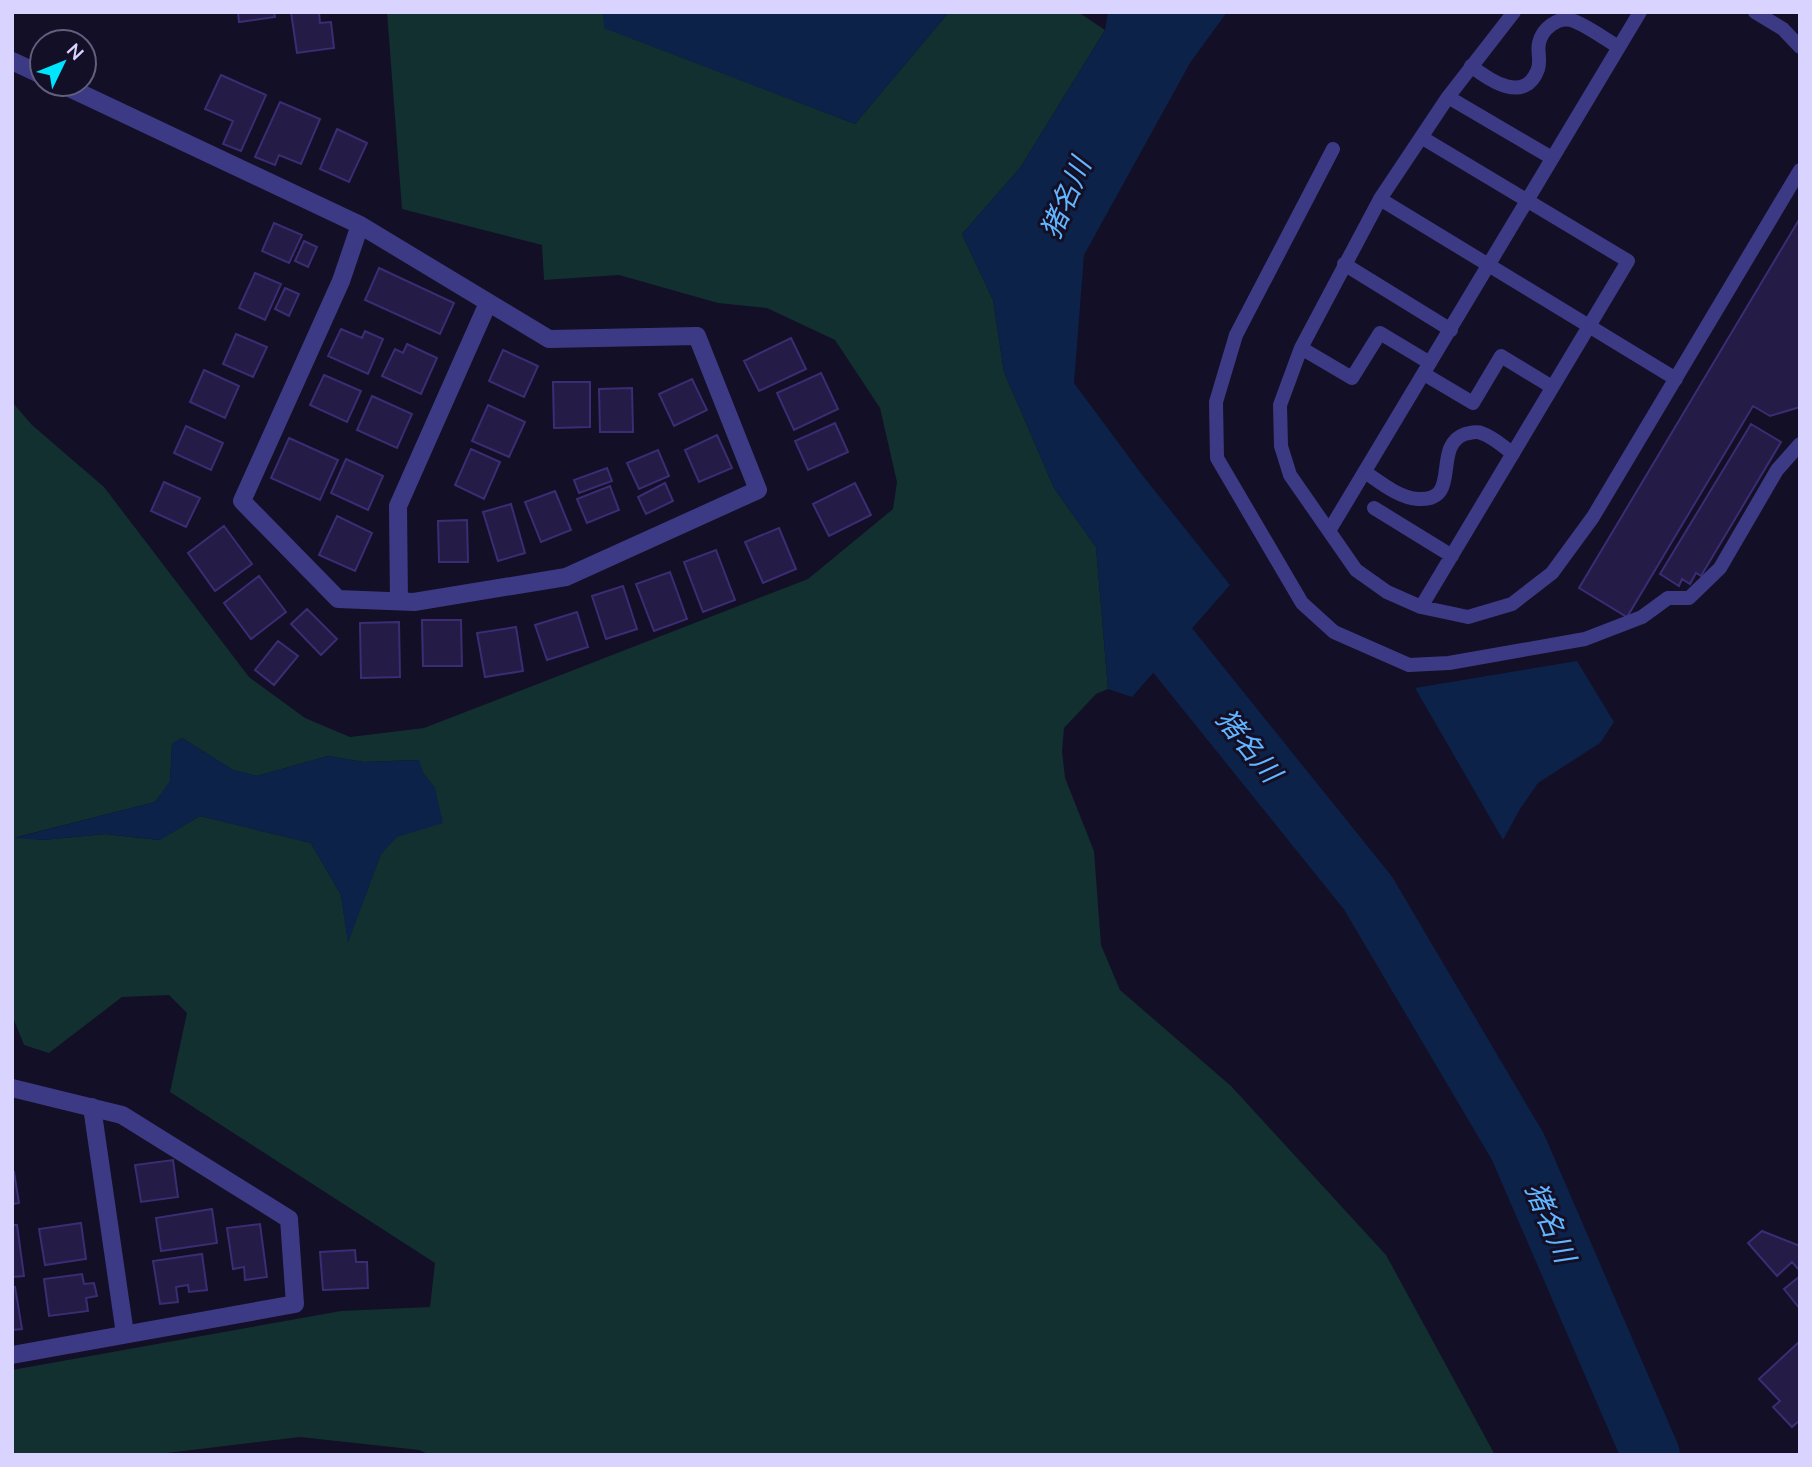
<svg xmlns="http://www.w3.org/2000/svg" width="1812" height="1467" font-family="Mulish,'Noto Sans JP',sans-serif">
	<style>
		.green { fill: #12302f; fill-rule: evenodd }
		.water { fill: #0c2248 }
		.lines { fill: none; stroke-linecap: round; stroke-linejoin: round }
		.river { stroke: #0c2248; stroke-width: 58 }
		.building { fill: #241b47; stroke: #3b2d73; stroke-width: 2 }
		.lane { stroke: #3d3a85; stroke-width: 14 }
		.street { stroke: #3d3a85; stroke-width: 18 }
		.labels { text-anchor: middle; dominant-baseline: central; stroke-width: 6; stroke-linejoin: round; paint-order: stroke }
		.water-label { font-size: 28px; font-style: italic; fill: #62b6ff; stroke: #130f26 }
	</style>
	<rect width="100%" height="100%" fill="#130f26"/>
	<!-- green -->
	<path class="green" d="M387 12H603L605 28 855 124 949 12H1078L1105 30 1020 168 962 234 993 300 1004 372 1054 488 1096 547 1108 689 1096 694 1064 728 1062 751 1065 778 1094 851 1101 945 1120 990 1231 1086 1386 1255 1495 1455H430L419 1450 300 1437 150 1455H12V1370L341 1311 430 1307 435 1263 170 1092 187 1013 169 995 122 997 49 1053 24 1045 12 1015V402L32 425 104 487 249 677 305 718 350 737 424 728 808 579 893 509 897 482 880 408 835 340 767 308 718 303 619 275 544 280 542 245 402 209ZM182 738 233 770 257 776 328 756 364 762 418 760 423 773 435 788 381 854 348 941 341 895 311 843 200 816 159 840 105 834 43 840 17 837 155 802 170 782 172 744Z"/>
	<!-- water -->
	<path class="water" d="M603 12H949L855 124 604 28Z
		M1108 12H1227L1190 63 1084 255 1074 383 1143 476 1230 585 1132 697 1108 689 1096 547 1054 488 1004 372 993 300 962 234 1020 168 1105 30Z
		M1577 661 1614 722 1600 743 1538 783 1520 809 1503 840 1415 688Z
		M182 738 233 770 257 776 328 756 364 762 419 760 423 773 435 788 443 823 397 837 381 854 348 943 341 895 311 843 200 816 160 840 105 834 43 840 14 838 155 802 170 781 172 744Z"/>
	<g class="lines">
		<!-- river -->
		<path class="river" d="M1131 583 1149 621 1368 893 1518 1147 1651 1455"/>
	</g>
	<!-- building -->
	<path class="building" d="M238 12H274L275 17 239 22Z
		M291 12H319L320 23 331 22 334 48 297 53Z
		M221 75 266 95 241 151 223 144 233 121 205 109Z
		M280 102 320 119 301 164 279 155 275 165 255 157Z
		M337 129 367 143 349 182 320 169Z
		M1800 218V407L1770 416 1753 406 1627 617 1579 588Z
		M274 223 302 235 289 263 262 251Z
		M304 241 317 247 308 267 295 261Z
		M379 268 454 303 440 334 365 300Z
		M255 273 281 284 265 320 239 308Z
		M285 288 299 294 289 316 275 309Z
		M341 329 362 338 365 331 383 339 368 374 328 356Z
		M236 334 267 347 253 377 223 364Z
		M791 338 806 369 759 391 744 361Z
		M407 344 437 358 421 394 382 376 395 349 403 353Z
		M503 350 538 366 524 397 489 381Z
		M204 370 239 386 225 418 190 402Z
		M821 373 838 409 794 430 777 393Z
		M324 375 361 391 347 422 310 405Z
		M692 379 707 410 674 426 659 394Z
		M553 382H590V427L554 428Z
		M632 388 633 432H600L599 389Z
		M372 396 412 414 397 448 357 430Z
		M488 405 525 422 509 457 472 441Z
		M835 423 848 452 808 470 795 441Z
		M1751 424 1781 442 1701 576 1696 573 1690 584 1682 579 1679 586 1660 574Z
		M186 426 223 443 211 470 174 453Z
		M717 435 732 468 699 482 685 450Z
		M289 438 338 460 320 500 271 478Z
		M471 449 500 462 484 499 455 485Z
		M658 450 669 476 639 489 627 463Z
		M346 459 383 476 368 510 331 493Z
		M607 468 612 481 579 493 574 480Z
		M164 482 200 498 186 527 151 511Z
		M665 483 673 501 646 514 638 497Z
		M855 483 871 515 829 536 813 504Z
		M610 486 619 510 587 523 577 499Z
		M555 491 571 530 541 542 525 502Z
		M511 504 525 553 498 561 483 512Z
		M337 516 372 533 355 571 319 555Z
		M467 520 468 562H439L438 521Z
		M224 526 252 564 215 591 188 553Z
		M779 528 796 569 763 583 745 542Z
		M716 550 735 600 703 612 684 562Z
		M670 572 687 619 654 631 636 584Z
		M259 576 286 612 251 639 224 603Z
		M623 586 637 629 606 639 592 596Z
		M307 609 337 639 321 655 291 624Z
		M577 612 588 647 547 660 535 625Z
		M422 620H461L462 666H423Z
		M399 622 400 677 361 678 360 623Z
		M516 627 523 671 485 677 477 633Z
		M278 641 298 656 274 685 255 670Z
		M173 1160 178 1197 141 1202 135 1165Z
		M12 1172H14L19 1203 12 1204Z
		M212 1209 217 1243 161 1251 156 1218Z
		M81 1223 86 1259 45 1265 39 1229Z
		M260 1224 267 1277 245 1280 244 1267 233 1269 227 1228Z
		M12 1225H17L24 1276 12 1277Z
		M1762 1231 1800 1246V1271L1792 1262 1777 1276 1748 1243Z
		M355 1250 356 1262H367L368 1288 323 1290 320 1252Z
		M202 1254 207 1290 189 1292 188 1285 176 1287 178 1302 160 1304 153 1261Z
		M82 1274 84 1284 94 1283 97 1296 86 1298 88 1311 49 1316 44 1279Z
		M1800 1276V1309L1784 1289Z
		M12 1287H15L22 1329 12 1330Z
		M1800 1341V1420L1792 1427 1773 1407 1780 1401 1759 1379Z"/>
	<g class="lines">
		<!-- lane -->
		<path class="lane" d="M1514 12 1448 97 1380 199 1301 348 1280 405 1281 446 1290 475 1356 570 1387 592 1421 607 1468 617 1512 604 1552 573 1593 517 1800 170
			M1755 12 1783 29 1800 47
			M1471 66C1489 80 1525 105 1538 69 1541 60 1537 51 1539 43 1542 29 1557 17 1571 20 1585 24 1606 40 1619 47
			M1448 97 1552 158
			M1421 137 1628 261 1421 607
			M1333 149 1236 335 1216 402 1217 458 1302 603 1334 632 1409 665 1449 663 1585 639 1642 617 1668 598H1689L1720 568 1777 470 1800 444
			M1380 199 1676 379
			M1344 264 1451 330
			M1301 348 1352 378 1380 333 1430 363
			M1424 374 1473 403 1501 356 1552 387
			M1365 472C1380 482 1399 498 1418 499 1463 502 1431 446 1465 434 1470 433 1477 431 1481 433 1492 436 1504 447 1513 454
			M1374 508 1452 556
			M1329 531 1640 12"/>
		<!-- street -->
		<path class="street" d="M12 61 42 75
			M61 84 360 225 549 339 697 336 758 490 566 577 414 602 338 599 242 501 341 281 360 225
			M399 601 398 506 488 303
			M12 1088 122 1115 289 1219 295 1304 12 1355
			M92 1107 125 1334"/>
	</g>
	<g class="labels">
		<!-- water labels -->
		<g class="water-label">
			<text transform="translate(1065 198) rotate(-67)">猪名川</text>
			<text transform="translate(1249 745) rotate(51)">猪名川</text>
			<text transform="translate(1551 1222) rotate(67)">猪名川</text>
		</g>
	</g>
	<!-- border -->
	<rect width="1812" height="1467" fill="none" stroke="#d9d4ff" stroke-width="28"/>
	<!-- north arrow -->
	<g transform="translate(63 63) rotate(47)"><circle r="33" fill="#130f26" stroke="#625e7d" stroke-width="2"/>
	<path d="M0-5L12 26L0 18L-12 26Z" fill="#00e5ff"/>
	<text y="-10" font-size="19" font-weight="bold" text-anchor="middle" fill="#d9d4ff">N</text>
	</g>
</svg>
